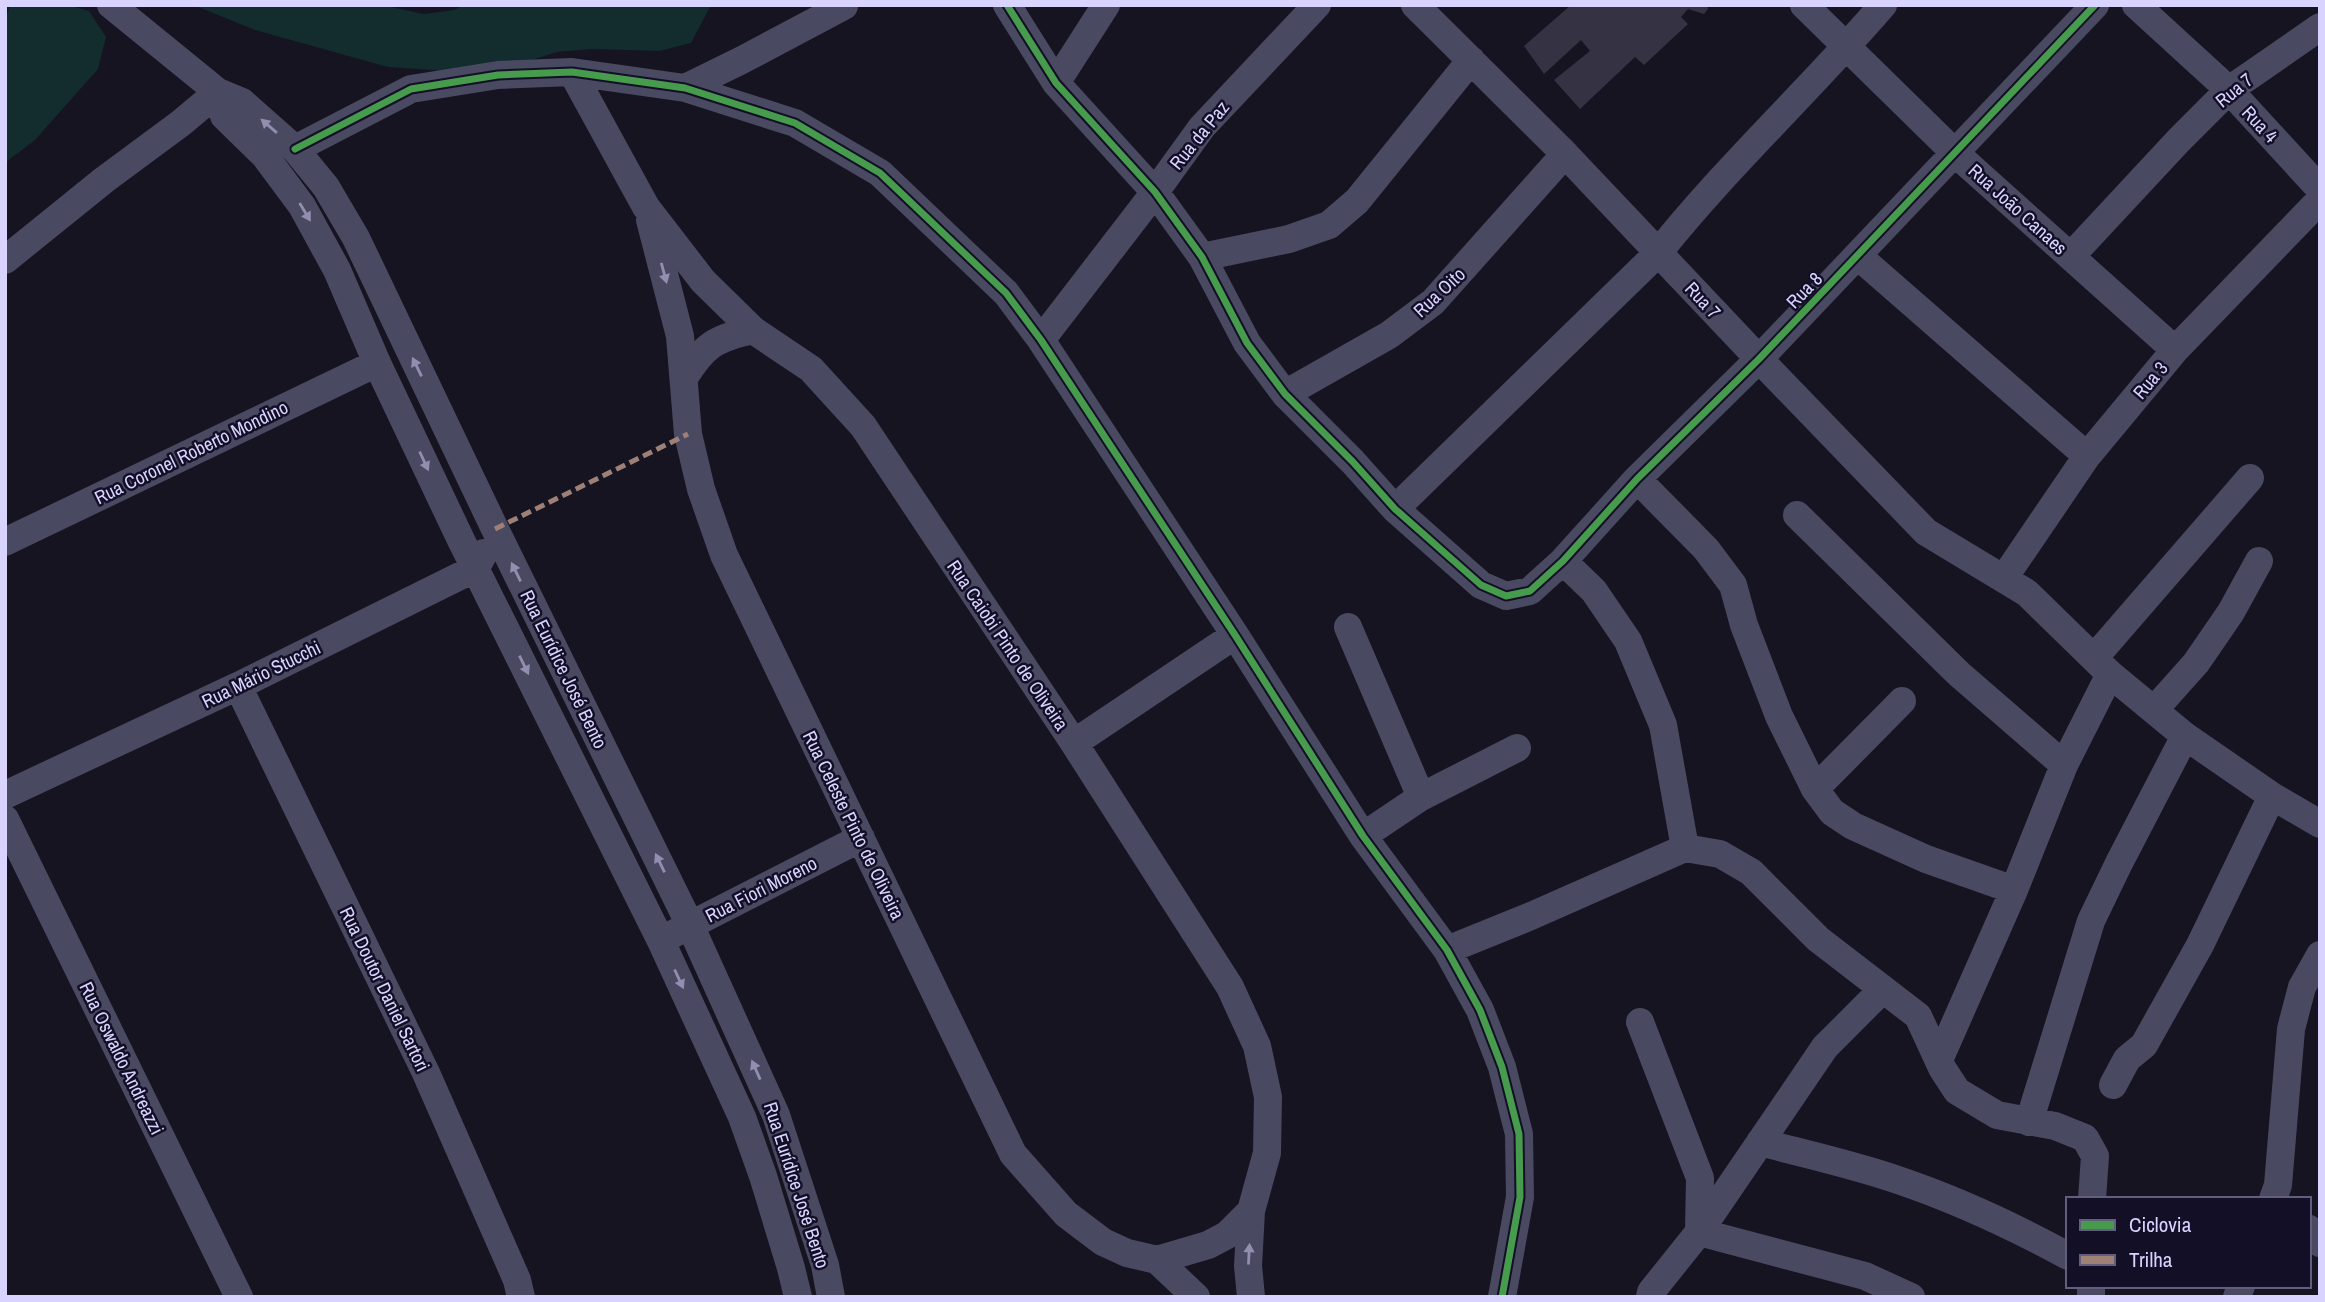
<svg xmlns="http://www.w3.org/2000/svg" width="2325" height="1302" font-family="'Archivo Narrow',sans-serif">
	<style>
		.green { fill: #132c2d }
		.building { fill: #343243 }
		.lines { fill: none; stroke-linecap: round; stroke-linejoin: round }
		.minor { stroke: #4a4962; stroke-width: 28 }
		.quiet { stroke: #9e8076; stroke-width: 5; stroke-dasharray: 10 5; stroke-linecap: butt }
		.cycleway-casing { stroke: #130f26; stroke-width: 11 }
		.cycleway { stroke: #469c4c; stroke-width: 7 }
		.oneway { fill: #928eb0 }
		.labels { text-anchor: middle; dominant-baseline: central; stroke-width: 5; stroke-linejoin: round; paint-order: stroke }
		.street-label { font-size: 19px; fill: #d9d4ff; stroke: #130f26 }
	</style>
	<rect width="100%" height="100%" fill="#161421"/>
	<!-- green -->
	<path class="green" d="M10 5H68L89 11 106 37 98 69 35 140 5 163V21Z
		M193 5H381L424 14 454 10 464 5H711L691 43 659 51 592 49 557 52 501 70 463 72 388 67 255 30Z"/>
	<!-- building -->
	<path class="building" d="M1571 5H1707L1708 9 1704 14 1688 9 1681 17 1688 24 1644 65 1635 57 1580 109 1554 80 1590 51 1581 40 1544 74 1524 46Z"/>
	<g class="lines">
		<!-- minor -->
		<path class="minor" d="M111 5 218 92 242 102 295 149 326 187 356 238 495 529 690 925 776 1115 825 1265 831 1297
			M1007 5 1056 83 1155 192 1202 257 1247 343 1285 394 1353 462 1395 509 1481 585 1506 596 1530 591 1563 561 1637 479 1759 359 2095 5
			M1415 5 1565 154 1759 359 1926 532 2027 593 2110 674 2185 736 2272 796 2320 824
			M1804 5 1955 153 2175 350
			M2136 5 2229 90 2320 189
			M572 72 646 207 703 281 753 330 811 369 863 426 1074 743 1230 987 1257 1046 1268 1097 1267 1153 1251 1211 1248 1266 1251 1297
			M1056 83 1106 5
			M685 88 742 60 844 6
			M218 92 224 116 265 156 302 206 337 270 377 363 461 540 661 941 742 1117 763 1176 791 1268 798 1297
			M295 149 411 89 498 75 572 72 685 88 795 123 880 173 1006 293 1041 340 1235 635 1363 836 1447 950 1480 1010 1502 1067 1519 1134 1520 1197 1502 1297
			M650 220 680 336 688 434 701 489 724 555 1013 1154 1066 1214 1103 1242 1127 1253 1157 1260 1208 1245 1227 1235 1251 1211
			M1858 256 2087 456
			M2071 256 2179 140 2229 90 2320 27
			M1202 257 1289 239 1329 225 1357 201 1471 60
			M5 260 104 180 181 123 218 92
			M1041 340 1155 192 1202 127 1317 5
			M684 378C704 345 716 338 753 330
			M1285 394 1389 335 1433 302 1565 154
			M1637 479 1706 549 1733 585 1744 625 1779 716 1815 789 1832 812 1853 826 1926 859 2014 890
			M1395 509 1658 253C1727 166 1810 90 1883 5
			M1797 515 1959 674 2064 765
			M5 542 377 363
			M1563 561 1594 591 1628 641 1663 725 1685 848
			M2004 578 2087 456 2175 350 2320 200
			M1348 627 1421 797
			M2094 658 2250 478
			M238 686 426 1073 517 1280 521 1297
			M2154 710 2196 663 2231 612 2259 561
			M1074 743 1235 635
			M1815 789 1902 701
			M5 795 238 686 476 568 484 553
			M5 819 239 1297
			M1363 836 1421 797 1517 748
			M673 934 861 838
			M1447 950 1531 916 1685 848 1720 854 1751 872 1818 939 1918 1016 1942 1068 1957 1091 1997 1115 2055 1126 2085 1138 2095 1156 2092 1199
			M1640 1022 1700 1178 1699 1232 1865 1276 1911 1297
			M1939 1060 2014 890 2064 765 2110 674
			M2113 1085 2127 1059 2144 1045 2200 945 2272 796
			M2029 1122 2091 921 2119 863 2185 736
			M1760 1142C1805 1154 1851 1164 1895 1179 1955 1199 2013 1226 2068 1256
			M2273 1199 2278 1185 2291 1029 2302 987 2320 955
			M2309 1229 2320 1243
			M1157 1260 1196 1297
			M1650 1297 1651 1292 1699 1232 1825 1047 1882 990
			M2091 1297V1286
			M2237 1297 2241 1286"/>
		<!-- quiet -->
		<path class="quiet" d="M495 529 688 434"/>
		<defs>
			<path id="cycleway" d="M1007 5 1056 83 1155 192 1202 257 1247 343 1285 394 1353 462 1395 509 1481 585 1506 596 1530 591 1563 561 1637 479 1759 359 2095 5
				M295 149 411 89 498 75 572 72 685 88 795 123 880 173 1006 293 1041 340 1235 635 1363 836 1447 950 1480 1010 1502 1067 1519 1134 1520 1197 1502 1297"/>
		</defs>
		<!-- cycleway casing -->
		<use href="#cycleway" class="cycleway-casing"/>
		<!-- cycleway -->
		<use href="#cycleway" class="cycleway"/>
	</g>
	<!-- one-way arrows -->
	<defs><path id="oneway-solid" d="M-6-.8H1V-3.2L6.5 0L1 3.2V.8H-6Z" transform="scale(1.75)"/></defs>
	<g class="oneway">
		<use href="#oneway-solid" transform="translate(269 126) rotate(-139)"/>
		<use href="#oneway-solid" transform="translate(305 212) rotate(59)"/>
		<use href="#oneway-solid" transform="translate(664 273) rotate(75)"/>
		<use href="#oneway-solid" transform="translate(417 367) rotate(-116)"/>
		<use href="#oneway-solid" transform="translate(424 461) rotate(65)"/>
		<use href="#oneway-solid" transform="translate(516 572) rotate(-116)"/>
		<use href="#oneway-solid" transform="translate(524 665) rotate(64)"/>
		<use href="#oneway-solid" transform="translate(660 863) rotate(-116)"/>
		<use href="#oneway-solid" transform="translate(679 979) rotate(65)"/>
		<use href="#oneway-solid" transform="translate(756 1070) rotate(-114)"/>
		<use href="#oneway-solid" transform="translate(1249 1254) rotate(-87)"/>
	</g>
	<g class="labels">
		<!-- street labels -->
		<g class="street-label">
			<text transform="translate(2234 90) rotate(-39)">Rua 7</text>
			<text transform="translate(2260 124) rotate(47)">Rua 4</text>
			<text transform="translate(1199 135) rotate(-51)">Rua da Paz</text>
			<text transform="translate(2018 209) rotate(42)">Rua João Canaes</text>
			<text transform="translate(1804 290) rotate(-46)">Rua 8</text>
			<text transform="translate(1439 292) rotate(-43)">Rua Oito</text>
			<text transform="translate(1703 300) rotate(47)">Rua 7</text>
			<text transform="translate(2150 380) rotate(-50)">Rua 3</text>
			<text transform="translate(191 452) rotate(-26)">Rua Coronel Roberto Mondino</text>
			<text transform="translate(1008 645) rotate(56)">Rua Caiobi Pinto de Oliveira</text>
			<text transform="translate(564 669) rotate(64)">Rua Eurídice José Bento</text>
			<text transform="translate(261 674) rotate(-26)">Rua Mário Stucchi</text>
			<text transform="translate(854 825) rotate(64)">Rua Celeste Pinto de Oliveira</text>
			<text transform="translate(761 889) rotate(-27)">Rua Fiori Moreno</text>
			<text transform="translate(385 989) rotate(64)">Rua Doutor Daniel Sartori</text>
			<text transform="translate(122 1058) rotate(64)">Rua Oswaldo Andreazzi</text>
			<text transform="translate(797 1185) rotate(72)">Rua Eurídice José Bento</text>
		</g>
	</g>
	<!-- border -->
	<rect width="2325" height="1302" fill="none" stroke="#d9d4ff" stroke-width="14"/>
	<!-- legend -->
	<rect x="2066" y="1197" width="245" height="91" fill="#130f26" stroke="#625e7d" stroke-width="2"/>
	<rect x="2080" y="1220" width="35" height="10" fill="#469c4c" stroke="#625e7d" stroke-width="2"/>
	<text x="2129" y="1232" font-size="21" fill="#d9d4ff">Ciclovia</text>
	<rect x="2080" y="1255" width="35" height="10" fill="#9e8076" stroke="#625e7d" stroke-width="2"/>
	<text x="2129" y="1267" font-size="21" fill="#d9d4ff">Trilha</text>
</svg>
